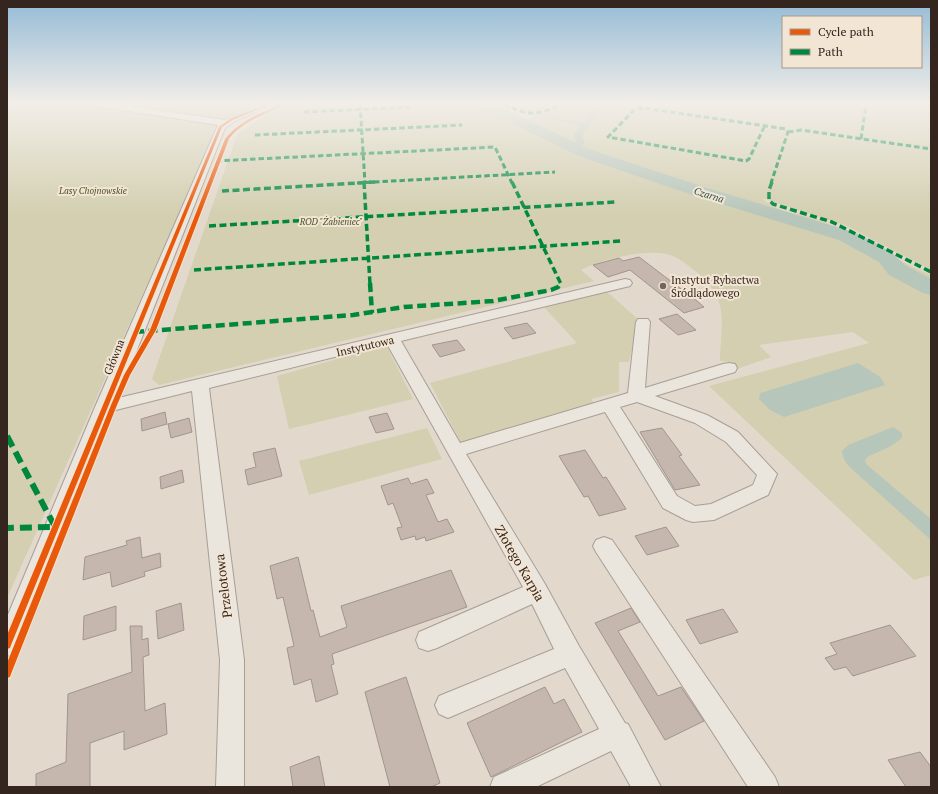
<svg xmlns="http://www.w3.org/2000/svg" width="938" height="794" font-family="'PT Serif',serif">
	<style>
		.green { fill: #d3cfb0 }
		.water { fill: #b7c6ba }
		.lines { fill: none; stroke-linecap: round; stroke-linejoin: round }
		.stream { stroke: #b7c6ba; stroke-width: 2.5 }
		.canal { fill: #b7c6ba; fill-rule: evenodd }
		.river { fill: #b7c6ba; fill-rule: evenodd }
		.building { fill: #c5b7ad; stroke: #a1958c }
		.minor-casing { stroke: #a79e96; stroke-width: 2 }
		.minor { fill: #eae5dd; fill-rule: evenodd }
		.quiet-far3 { stroke: #00873e; stroke-width: 3; stroke-dasharray: 5.5 3; stroke-linecap: butt }
		.quiet-far2 { stroke: #00873e; stroke-width: 3.5; stroke-dasharray: 7 3.5; stroke-linecap: butt }
		.quiet-far1 { stroke: #00873e; stroke-width: 4.5; stroke-dasharray: 9 4.5; stroke-linecap: butt }
		.quiet { stroke: #00873e; stroke-width: 6; stroke-dasharray: 12 6; stroke-linecap: butt }
		.cycleway-casing { stroke: #f2e5d3; stroke-width: 2 }
		.cycleway { fill: #e8590c; fill-rule: evenodd }
		.poi-dot { fill: #71655c; stroke: #f2e5d3; stroke-width: 1.5 }
		.labels { text-anchor: middle; dominant-baseline: central; stroke-width: 4; stroke-linejoin: round; paint-order: stroke }
		.far-park-label { font-size: 9px; font-style: italic; fill: #4a4f27; stroke: #f2e5d3 }
		.far-water-label { font-size: 10px; font-style: italic; fill: #2f534c; stroke: #f2e5d3 }
		.poi-label { font-size: 11px; fill: #34261f; stroke: #f2e5d3; text-anchor: start }
		.street-label { font-size: 11px; fill: #34261f; stroke: #f2e5d3 }
		.near-street-label { font-size: 13px; fill: #34261f; stroke: #f2e5d3 }
	</style>
	<rect width="100%" height="100%" fill="#e2d9cc"/>
	<!-- green -->
	<path class="green" d="M7 104H264L220 121 7 598Z
		M291 104H479L511 122 537 116 564 104H931V270L845 225 762 198C774 212 799 213 816 219 857 233 891 259 931 275V575L914 580 709 386 869 343 853 332 759 345 771 357 737 369 731 362 720 361C720 346 724 319 720 306 717 292 708 282 698 273 690 267 682 260 673 256 651 247 601 259 581 270L594 281 159 385 152 379 237 135 266 114Z
		M606 291 639 320 629 362H619V392L591 399 595 404 461 443 430 383 577 343 543 306Z
		M386 345 413 399 289 429 277 376Z
		M427 428 442 459 309 495 299 461Z"/>
	<!-- water -->
	<path class="water" d="M509 104H554C535 115 528 113 509 104Z
		M858 363 880 377 885 385 784 417 770 410 759 399 760 393Z
		M893 427 902 433V438L891 446 867 457 865 460 866 464 931 519V540L855 472C848 465 843 461 842 451L848 445Z"/>
	<g class="lines">
		<!-- stream -->
		<path class="stream" d="M545 116 584 125"/>
		<!-- canal -->
		<path class="canal" d="M593 104H601L598 115 581 136 585 142 577 150H571L569 148 576 141 573 136 590 115Z"/>
		<!-- river -->
		<path class="river" d="M477 104H495L591 150 704 187 853 232 879 245 893 254 905 265 931 279V295L923 293 889 275 879 262 839 240 692 195 579 156 479 107Z"/>
	</g>
	<!-- building -->
	<path class="building" d="M639 257 697 301 704 307 684 313 630 270 608 277 593 265 619 258 623 261Z
		M677 314 696 330 678 335 659 319Z
		M527 323 536 333 513 339 504 328Z
		M457 340 465 350 440 357 432 345Z
		M165 412 167 424 142 431 141 419Z
		M387 413 394 429 376 433 369 417Z
		M189 418 192 432 171 438 168 424Z
		M662 428 682 455 679 456 700 485 675 490 640 432Z
		M275 448 282 476 248 485 245 470 256 467 253 453Z
		M585 450 603 478 606 477 626 509 599 516 588 496 584 497 559 456Z
		M182 470 184 482 161 489 160 477Z
		M408 478 411 484 427 479 434 493 426 495 438 522 447 519 454 532 426 541 425 537 416 540 415 536 401 540 397 528 402 527 393 503 388 505 381 486Z
		M666 527 679 546 647 555 635 536Z
		M140 537 142 558 160 553 161 567 144 572 145 576 112 587 110 572 83 580 85 557 127 545 126 541Z
		M298 557 311 611 313 610 320 637 347 627 341 606 451 570 467 607 332 654 334 664 331 665 338 694 316 702 311 679 294 685 287 648 294 646 283 597 277 599 270 566Z
		M181 603 184 630 158 639 156 611Z
		M116 606V630L83 640 84 616Z
		M631 608 640 622 618 631 658 696 681 687 704 721 665 740 595 623Z
		M723 609 738 632 700 644 686 620Z
		M890 625 916 656 853 676 846 667 834 670 825 658 837 654 830 643Z
		M130 626H142V640L148 638 149 655 143 657 145 711 165 703 167 734 124 750V731L90 743V787H36V774L66 762 68 694 132 672Z
		M406 677 440 783 431 787H390L365 692Z
		M545 687 554 704 564 699 582 732 491 777 467 723Z
		M920 752 931 767V787H906L888 760Z
		M319 756 325 787H293L290 767Z"/>
	<g class="lines">
		<defs>
			<path id="minor" d="M93 104H114L225 120 263 104H274L235 121 225 128 118 398 625 279 630 280 632 283 630 286 401 341 460 443 628 393 636 322 638 319H648L650 322 645 388 723 364 729 363 735 364 737 368 735 372 655 396 707 415 738 432 777 474 768 495 714 520 693 522 686 520 663 508 605 412 466 454 545 584 579 646 625 723 628 724 661 787H631L611 751 536 787H490L494 777 599 729 565 668 448 718 439 714 435 705 439 696 554 649 532 604 437 648 428 651 419 648 416 640 419 632 523 587 387 344 209 388 244 660V787H216L220 660 192 391 112 411 19 645 16 653 7 656V617L95 407 218 125 97 106ZM637 402 695 423 726 442 757 475 753 485 711 504 695 506 677 496 620 407Z
				M604 537 612 540 775 777 779 787H748L596 552 593 546 596 540Z"/>
		</defs>
		<!-- minor casing -->
		<use href="#minor" class="minor-casing"/>
		<!-- minor -->
		<use href="#minor" class="minor"/>
		<!-- quiet-far3 -->
		<path class="quiet-far3" d="M360 104 365 183
			M504 104C528 116 537 116 561 104
			M640 104 639 106 644 108 786 129 788 132 771 183
			M643 108 635 109 608 137 746 161 749 159 765 125
			M304 112 410 107
			M788 132 801 130 931 149
			M255 135 462 125
			M861 139 866 104
			M216 161 495 147 512 183
			M357 183 555 172"/>
		<!-- quiet-far2 -->
		<path class="quiet-far2" d="M364 182 370 284
			M512 182 561 284
			M772 182 769 190V200L773 204 832 222 931 272
			M222 191 375 182
			M209 226 615 202
			M194 270 621 241"/>
		<!-- quiet-far1 -->
		<path class="quiet-far1" d="M370 283 372 313
			M135 332 353 315 404 307 493 301 551 290 558 287 561 283"/>
		<!-- quiet -->
		<path class="quiet" d="M7 436 55 527 7 528"/>
		<defs>
			<path id="cycleway" d="M267 104 269 105 233 120 222 127 11 645 10 648 7 649V635L219 127 231 118Z
				M282 104H286C267 115 243 120 229 139L156 330 130 375 117 405 11 674 10 677 7 678V663L111 405 124 375 150 330 225 139C239 121 262 112 282 104Z"/>
		</defs>
		<!-- cycleway casing -->
		<use href="#cycleway" class="cycleway-casing"/>
		<!-- cycleway -->
		<use href="#cycleway" class="cycleway"/>
	</g>
	<!-- sky -->
	<linearGradient id="sky" x2="0" y2="1"><stop stop-color="#94bbd6"/><stop offset="0.48" stop-color="#f2eee8"/><stop offset="1" stop-color="#f2eee8" stop-opacity="0"/></linearGradient>
	<rect width="938" height="215" fill="url(#sky)"/>
	<!-- markers -->
	<circle class="poi-dot" cx="663" cy="286" r="4"/>
	<g class="labels">
		<!-- far-park labels -->
		<g class="far-park-label">
			<text x="93" y="191">Lasy Chojnowskie</text>
			<text x="331" y="222">ROD "Żabieniec"</text>
		</g>
		<!-- far-water labels -->
		<g class="far-water-label">
			<text transform="translate(709 195) rotate(17)">Czarna</text>
		</g>
		<!-- poi labels -->
		<g class="poi-label">
			<text x="671" y="280">Instytut Rybactwa<tspan x="671" dy="13">Śródlądowego</tspan></text>
		</g>
		<!-- street labels -->
		<g class="street-label">
			<text transform="translate(365 346) rotate(-13)">Instytutowa</text>
			<text transform="translate(114 357) rotate(-68)">Główna</text>
		</g>
		<!-- near-street labels -->
		<g class="near-street-label">
			<text transform="translate(520 563) rotate(60)">Złotego Karpia</text>
			<text transform="translate(223 586) rotate(-97)">Przelotowa</text>
		</g>
	</g>
	<!-- border -->
	<rect width="938" height="794" fill="none" stroke="#34261f" stroke-width="16"/>
	<!-- legend -->
	<rect x="782" y="16" width="140" height="52" fill="#f2e5d3" stroke="#a6998b"/>
	<rect x="790" y="29" width="20" height="6" fill="#e8590c" stroke="#a6998b"/>
	<text x="818" y="36" font-size="12" fill="#34261f">Cycle path</text>
	<rect x="790" y="49" width="20" height="6" fill="#00873e" stroke="#a6998b"/>
	<text x="818" y="56" font-size="12" fill="#34261f">Path</text>
</svg>
